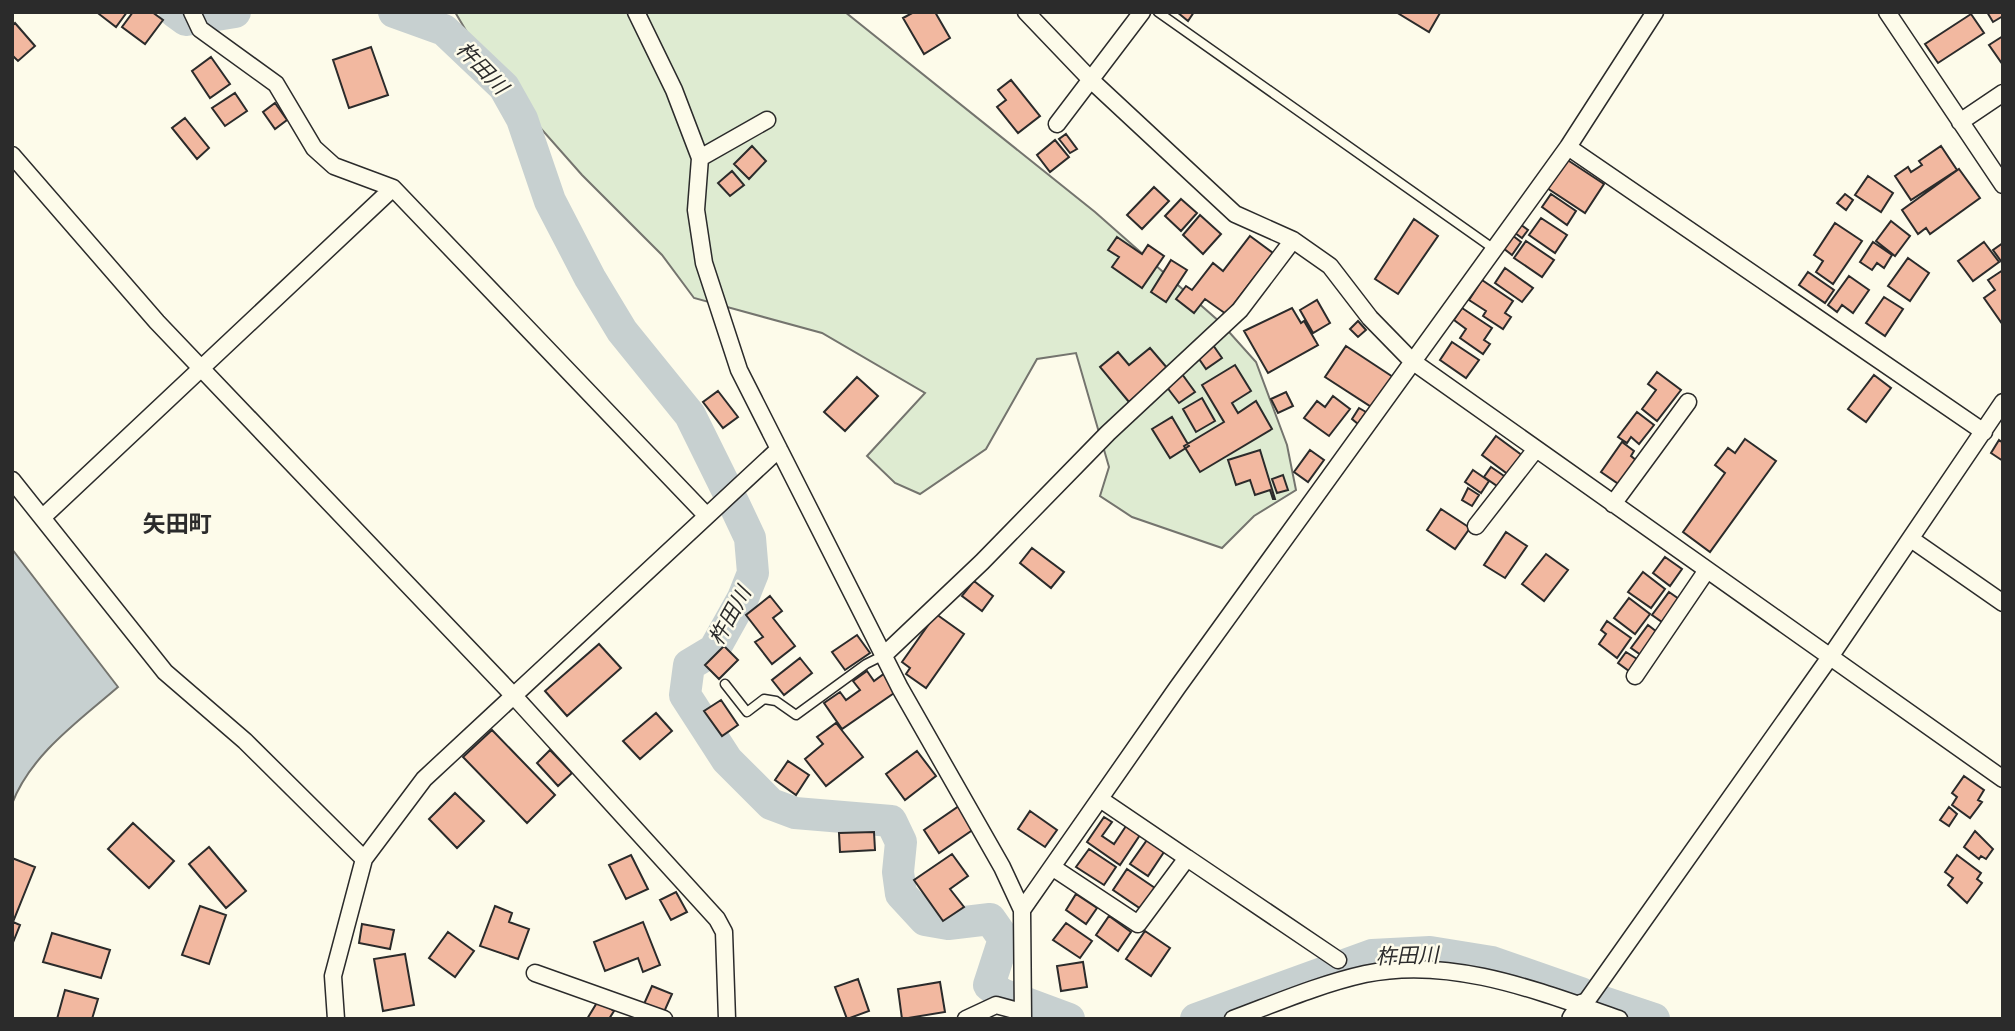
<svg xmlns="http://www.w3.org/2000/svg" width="2015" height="1031" font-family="'Roboto Condensed','Noto Sans JP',sans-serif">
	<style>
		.green { fill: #deebd1; stroke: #74746e; stroke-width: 2 }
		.water { fill: #c7d0d0; stroke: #74746e; stroke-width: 2 }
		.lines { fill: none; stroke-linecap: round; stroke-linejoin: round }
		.river { stroke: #c7d0d0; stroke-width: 32 }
		.building { fill: #f2b8a0; stroke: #2b2b2b; stroke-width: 2 }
		.lane-casing { stroke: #2b2b2b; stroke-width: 11 }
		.street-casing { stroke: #2b2b2b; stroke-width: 19 }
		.secondary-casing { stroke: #2b2b2b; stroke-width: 26 }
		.lane { stroke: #fdfbea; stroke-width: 8 }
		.street { stroke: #fdfbea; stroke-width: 16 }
		.secondary { stroke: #fdfbea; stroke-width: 23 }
		.labels { text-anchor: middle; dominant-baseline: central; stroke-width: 5; stroke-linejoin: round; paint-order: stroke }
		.water-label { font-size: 21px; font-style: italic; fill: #2b2b2b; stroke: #fdfbea }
		.quarter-label { font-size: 23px; font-weight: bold; fill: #2b2b2b; stroke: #fdfbea }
	</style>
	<rect width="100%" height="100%" fill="#fdfbea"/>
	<!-- green -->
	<path class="green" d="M455 12H845L1095 212 1221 323 1256 362 1287 445 1296 490 1254 516 1222 548 1132 517 1100 496 1109 467 1076 353 1037 359 986 449 920 494 895 483 867 456 925 393 822 333 694 298 662 255 582 175 490 71Z"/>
	<!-- water -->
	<path class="water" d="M12 549 118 687C80 720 30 755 12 804Z"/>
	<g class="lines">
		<!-- river -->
		<path class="river" d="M175 12 186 20 235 12
			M394 12 444 30 504 87 522 119 550 201 590 278 622 331 690 415 734 504 750 538 753 573 743 598 714 650 689 665 685 695 727 760 771 804 795 813 891 821 901 842 898 872 901 894 925 920 948 924 990 919 1004 939 989 985 1002 994 1069 1019
			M1600 1001 1654 1019
			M1196 1019 1372 955 1430 952 1492 962 1581 993"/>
	</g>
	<!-- building -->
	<path class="building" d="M101 12H127L116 27 99 14Z
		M133 12H152L163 20 145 44 122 27Z
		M914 12H935L950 38 924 54 903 18Z
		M1177 12H1194L1188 21Z
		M1396 12H1439L1440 13 1429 32Z
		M1987 12H2003V16L1993 22Z
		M1971 14 1984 33 1938 63 1925 44Z
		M15 23 35 46 18 61 12 55V26Z
		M2003 36V65L1989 45Z
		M371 47 388 95 349 108 333 60Z
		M211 57 230 84 210 98 192 71Z
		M1011 80 1040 116 1018 133 997 107 1006 100 998 90Z
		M235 93 247 111 225 126 212 108Z
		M275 103 287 120 275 129 263 112Z
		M185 118 209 148 197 159 172 128Z
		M1066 134 1077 149 1070 153 1059 139Z
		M1055 140 1069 157 1050 172 1037 155Z
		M752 146 766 161 749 179 734 164Z
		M1941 146 1957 170 1911 200 1895 176 1908 167 1911 172 1922 165 1919 161Z
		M1566 159 1604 184 1585 213 1547 188Z
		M1959 169 1980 198 1930 234 1926 228 1918 234 1902 210Z
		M732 171 744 185 730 196 718 183Z
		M1868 176 1893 193 1881 212 1855 195Z
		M1154 187 1169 201 1142 229 1127 215Z
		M1551 194 1576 211 1567 225 1542 207Z
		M1845 194 1853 200 1846 210 1837 203Z
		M1181 199 1197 213 1181 231 1165 216Z
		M1200 215 1221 234 1203 254 1183 235Z
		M1541 218 1567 235 1555 253 1529 235Z
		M1414 219 1438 236 1398 294 1375 279Z
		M1891 221 1910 236 1895 256 1876 241Z
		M1835 223 1862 241 1833 284 1816 272 1823 261 1814 255Z
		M1520 224 1528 230 1522 238 1515 233Z
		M1512 235 1521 242 1512 255 1503 248Z
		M1250 236 1273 253 1226 314 1205 299 1194 313 1176 299 1186 286 1192 290 1213 263 1223 271Z
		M1117 237 1142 254 1148 245 1164 256 1142 288 1112 267 1119 257 1108 250Z
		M1526 241 1554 260 1542 277 1514 258Z
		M1873 242 1892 255 1884 268 1877 263 1872 270 1860 262Z
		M1984 242 1999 262 1973 281 1958 261Z
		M2003 243V264L1993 250Z
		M1908 258 1929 273 1910 301 1888 286Z
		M1171 260 1187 270 1166 302 1151 292Z
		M1505 268 1533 288 1522 302 1495 283Z
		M2003 270V325L1984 298 1995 290 1988 280Z
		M1808 272 1834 290 1825 303 1799 285Z
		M1849 276 1869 290 1853 313 1842 305 1837 312 1828 305Z
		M1482 280 1513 301 1505 313 1511 317 1503 329 1483 316 1486 311 1469 300Z
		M1884 297 1903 309 1885 336 1866 323Z
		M1317 300 1330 323 1313 333 1300 310Z
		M1292 308 1301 323 1304 321 1318 345 1268 373 1244 331Z
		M1462 308 1492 328 1484 340 1490 344 1483 354 1460 338 1466 329 1454 320Z
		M1358 321 1366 330 1358 337 1350 329Z
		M1452 342 1479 360 1466 378 1440 360Z
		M1213 345 1222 358 1206 369 1197 356Z
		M1346 346 1393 377 1373 408 1325 377Z
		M1150 348 1168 369 1129 402 1100 367 1118 352 1129 365Z
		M1235 365 1251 391 1232 403 1238 413 1256 401 1272 429 1200 472 1184 446 1224 422 1202 385Z
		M1657 372 1681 390 1657 421 1642 409 1656 390 1648 384Z
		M1182 374 1195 392 1179 403 1166 386Z
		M1874 375 1891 388 1866 422 1848 409Z
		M857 377 878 396 845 431 824 412Z
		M718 391 738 417 723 428 703 402Z
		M1286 392 1293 406 1278 413 1271 399Z
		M1333 396 1350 409 1329 436 1304 418 1317 401 1325 407Z
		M1202 398 1215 421 1196 432 1183 409Z
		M1359 408 1366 412 1358 424 1352 419Z
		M1637 412 1654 425 1639 444 1631 437 1627 443 1618 437Z
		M1172 417 1189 446 1170 458 1152 429Z
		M1496 436 1523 456 1509 475 1482 455Z
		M1745 439 1776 461 1710 552 1683 532 1725 473 1715 465 1728 448 1735 453Z
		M1999 440 2003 443V461L1991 453Z
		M1622 442 1634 451 1631 456 1637 461 1620 485 1601 472Z
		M1260 450 1275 499H1273L1270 490 1255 495 1250 480 1236 485 1228 460Z
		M1310 450 1324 460 1308 482 1294 472Z
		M1491 467 1507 478 1500 488 1484 477Z
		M1473 470 1489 481 1481 493 1465 482Z
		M1283 475 1288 490 1277 493 1272 479Z
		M1468 488 1479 495 1472 506 1462 500Z
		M1441 509 1470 528 1455 549 1427 530Z
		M1506 532 1527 546 1505 578 1484 565Z
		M1032 548 1064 572 1051 588 1020 563Z
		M1546 554 1568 570 1544 601 1522 584Z
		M1665 557 1682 569 1670 586 1653 573Z
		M1643 572 1665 589 1651 608 1628 592Z
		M974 581 993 596 982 611 962 596Z
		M1669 592 1679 599 1662 622 1652 615Z
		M770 596 782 611 773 618 795 646 772 664 755 642 763 637 746 615Z
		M1629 598 1650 614 1635 634 1614 618Z
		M936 614 964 634 926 688 906 674 910 668 902 662Z
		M1607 621 1631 638 1617 658 1599 644 1606 634 1601 630Z
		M1648 625 1657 632 1641 655 1631 648Z
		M857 635 870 653 845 670 832 652Z
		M599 644 621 668 567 716 545 691Z
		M724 646 738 660 719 679 705 665Z
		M1626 652 1637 659 1629 671 1618 663Z
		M800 658 812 673 784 695 772 680Z
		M867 671 874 681 885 673 897 691 842 729 824 703 840 692 846 700 860 690 853 681Z
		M721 700 738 725 722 736 704 711Z
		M656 713 672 731 640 759 623 741Z
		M836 723 863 757 826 786 805 759 823 744 817 737Z
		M492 730 555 795 527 823 463 757Z
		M550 750 572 773 558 786 537 763Z
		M917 751 936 776 905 800 886 774Z
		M788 761 809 775 796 795 775 780Z
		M1964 776 1984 790 1978 800 1982 802 1970 818 1952 805 1957 797 1952 793Z
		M455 793 484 821 457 848 429 819Z
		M959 806 974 829 939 853 924 830Z
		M1949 807 1957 814 1949 826 1940 820Z
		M1030 811 1057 830 1045 847 1018 829Z
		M1104 817 1112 822 1102 836 1114 844 1126 826 1140 835 1120 865 1087 842Z
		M133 823 174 861 149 888 108 849Z
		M1975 831 1993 849 1986 859 1981 856 1979 859 1964 847Z
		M874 832 875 850 840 852 839 833Z
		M1147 840 1164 852 1148 876 1130 864Z
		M209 847 246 891 226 908 189 864Z
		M1089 849 1116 867 1104 885 1076 867Z
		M952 854 968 876 950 889 964 907 943 921 914 880Z
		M631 855 648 889 626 899 609 865Z
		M1957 855 1981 873 1977 879 1982 883 1967 903 1948 885 1953 878 1945 872Z
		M12 858 35 867 13 922 20 925 12 945Z
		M1127 869 1155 888 1141 909 1113 890Z
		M676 892 687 912 671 920 660 900Z
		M1076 894 1097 908 1086 924 1066 910Z
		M200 906 226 915 209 964 182 955Z
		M495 906 512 913 509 922 529 929 518 959 480 946Z
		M1109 916 1131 932 1118 951 1096 935Z
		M643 922 660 965 643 972 638 958 605 971 594 942Z
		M1066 923 1092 941 1080 958 1053 940Z
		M362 924 394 930 390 949 359 943Z
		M1145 931 1170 948 1151 976 1126 959Z
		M448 932 474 951 455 977 429 958Z
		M52 933 110 950 101 978 43 962Z
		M405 954 414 1005 383 1011 374 959Z
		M1083 962 1087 987 1061 991 1057 966Z
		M858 979 869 1011 847 1019 835 987Z
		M940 982 945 1012 902 1019 898 989Z
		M652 986 672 994 664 1012 644 1004Z
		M65 990 98 999 92 1019H57Z
		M598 1001 614 1011 609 1019H587Z"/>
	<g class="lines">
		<defs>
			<path id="lane" d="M1158 12 1494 249
				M725 684 747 712 764 699 776 701 796 715 866 664 884 655"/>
			<path id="street" d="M192 12 200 29 276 84 314 148 334 166 393 188 706 515
				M636 12 674 90 700 158 696 210 704 263 739 370 900 688 1002 867 1022 910 1023 1019
				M1026 12 1092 81 1235 214 1293 240 1330 266 1370 318 1412 361 2003 779
				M1887 12 2003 185
				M1960 122 2003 93
				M1057 124 1142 12
				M1568 147 1984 432
				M12 155 157 322 513 695 717 919 724 932 727 1019
				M700 158 767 120
				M12 480 165 672 245 741 364 859
				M1613 504 1688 402
				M43 517 393 188
				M1476 526 1536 449
				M1911 539 2003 603
				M884 655 982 562 1108 433 1240 310 1293 240
				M1635 676 1707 570
				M1187 858 1338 960
				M1052 867 1138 924 1187 858 1100 799
				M1022 910 1177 688 1568 147 1655 12
				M535 973 664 1019
				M1583 1006 1830 657 2003 402
				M336 1019 333 976 364 859 424 779 779 449
				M966 1019 996 1005 1022 1012
				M1233 1019C1276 1003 1320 984 1365 974 1451 956 1538 991 1619 1019"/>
			<path id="secondary" d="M1574 1019 1583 1006"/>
		</defs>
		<!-- lane casing -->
		<use href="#lane" class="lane-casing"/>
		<!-- street casing -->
		<use href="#street" class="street-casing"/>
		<!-- secondary casing -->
		<use href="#secondary" class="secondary-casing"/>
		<!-- lane -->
		<use href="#lane" class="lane"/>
		<!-- street -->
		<use href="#street" class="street"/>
		<!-- secondary -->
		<use href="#secondary" class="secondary"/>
	</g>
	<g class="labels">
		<!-- water labels -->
		<g class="water-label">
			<text transform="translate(482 68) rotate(46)">杵田川</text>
			<text transform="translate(730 616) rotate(-61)">杵田川</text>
			<text transform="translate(1407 956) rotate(-2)">杵田川</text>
		</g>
		<!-- quarter labels -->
		<g class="quarter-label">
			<text x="177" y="524">矢田町</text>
		</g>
	</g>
	<!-- border -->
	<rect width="2015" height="1031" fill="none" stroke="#2b2b2b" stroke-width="28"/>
</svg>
